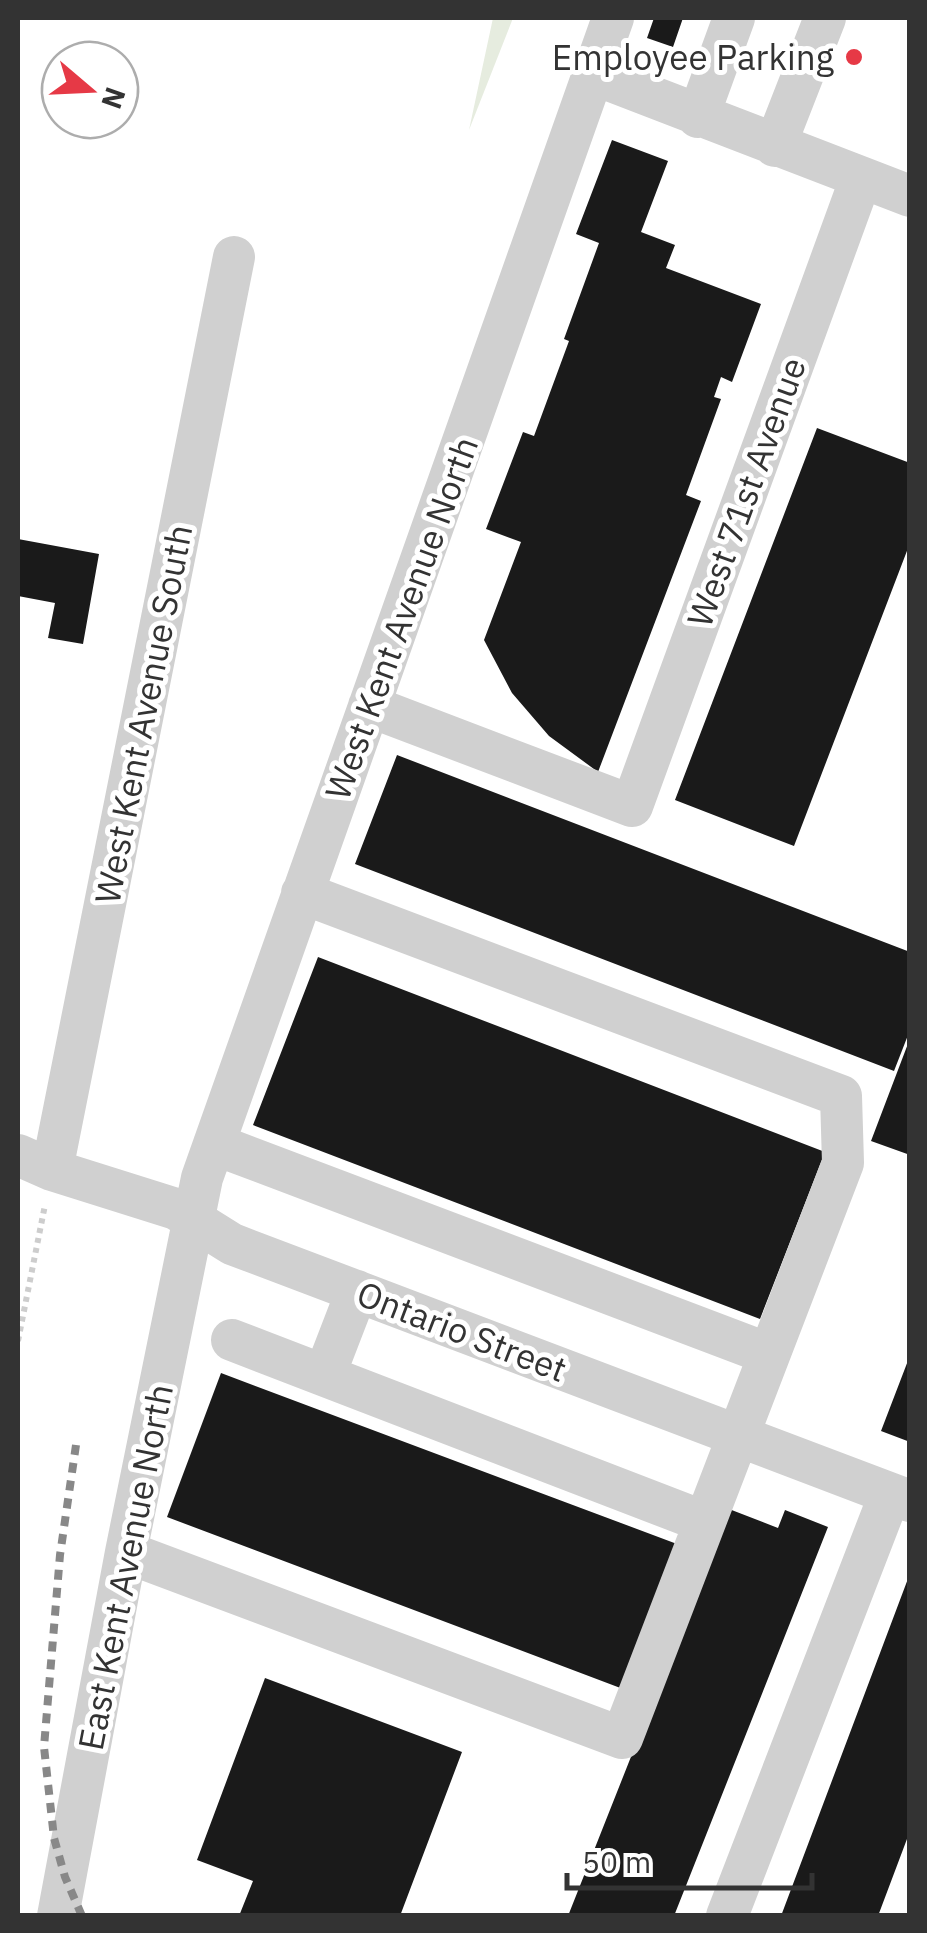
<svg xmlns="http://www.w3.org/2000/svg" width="927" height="1933" font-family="'IBM Plex Sans',sans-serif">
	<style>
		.green { fill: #e6ecdf }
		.building { fill: #1a1a1a }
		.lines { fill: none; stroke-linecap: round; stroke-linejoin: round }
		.path { stroke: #cdcdcd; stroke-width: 6; stroke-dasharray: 5 5; stroke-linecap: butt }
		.minor { stroke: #d0d0d0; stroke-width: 42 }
		.rail { stroke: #888; stroke-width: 8; stroke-dasharray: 10 8; stroke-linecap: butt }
		.poi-dot { fill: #e63946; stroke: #fff; stroke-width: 4 }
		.labels { text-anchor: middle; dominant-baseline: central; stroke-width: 10; stroke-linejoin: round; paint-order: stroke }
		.poi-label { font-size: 35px; fill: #333; stroke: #fff; text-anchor: end }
		.street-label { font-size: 35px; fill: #333; stroke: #fff }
	</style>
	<rect width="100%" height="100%" fill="#fff"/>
	<!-- green -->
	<path class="green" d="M493 18H513L469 130Z"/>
	<!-- building -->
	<path class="building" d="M654 18H683L673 47 647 38Z
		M612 140 668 161 641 232 675 245 666 268 761 304 732 382 721 377 714 397 721 399 686 495 701 501 598 772 549 736 512 693 484 640 521 542 486 529 523 432 534 436 569 341 564 339 599 243 576 234Z
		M817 428 910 463V543L794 846 675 800Z
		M18 539 99 554 83 644 48 638 55 603 18 596Z
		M397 755 910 952V1030L894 1071 355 864Z
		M318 957 825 1152 760 1319 253 1125Z
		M909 1041 910 1042V1155L871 1141Z
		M909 1358H910V1442L881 1431Z
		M221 1373 685 1547 631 1692 167 1517Z
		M729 1509 778 1528 785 1510 828 1527 674 1916H568Z
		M909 1576 910 1831 878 1916H781Z
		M265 1678 462 1752 400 1916H239L253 1881 197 1860Z"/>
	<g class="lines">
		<!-- path -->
		<path class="path" d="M18 1341 45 1205"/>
		<!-- minor -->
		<path class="minor" d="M593 74 910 196
			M698 117 734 18
			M775 146 825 18
			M369 706 632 806 861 178
			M214 1144 769 1354
			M18 1155 52 1170 176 1209 232 1244 910 1501
			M52 1170 234 257
			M232 1340 705 1522 843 1163 841 1096 302 893
			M325 1374 357 1291
			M126 1552 622 1738 705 1522
			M58 1916 126 1552 202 1178 613 18
			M727 1916 890 1494"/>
		<!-- rail -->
		<path class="rail" d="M76 1445 60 1555 44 1747 54 1838 65 1877 82 1916"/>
	</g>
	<!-- markers -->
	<circle class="poi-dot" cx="854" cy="57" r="10"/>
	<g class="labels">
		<!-- poi labels -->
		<g class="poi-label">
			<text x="834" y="57">Employee Parking</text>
		</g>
		<!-- street labels -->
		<g class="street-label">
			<text transform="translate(746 492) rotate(-70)">West 71st Avenue</text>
			<text transform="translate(401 618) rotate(-70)">West Kent Avenue North</text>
			<text transform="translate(143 714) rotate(-79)">West Kent Avenue South</text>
			<text transform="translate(462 1331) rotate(21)">Ontario Street</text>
			<text transform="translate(125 1567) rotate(-79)">East Kent Avenue North</text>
		</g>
	</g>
	<!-- border -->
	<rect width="927" height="1933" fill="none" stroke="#333333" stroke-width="40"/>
	<!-- north arrow -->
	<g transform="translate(90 90) rotate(109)"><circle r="48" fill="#ffffff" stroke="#adadad" stroke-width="2.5"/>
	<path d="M0-8L18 38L0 25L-18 38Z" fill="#e63946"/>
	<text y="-15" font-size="28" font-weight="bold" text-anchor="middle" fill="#333333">N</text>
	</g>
	<!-- scale -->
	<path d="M567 1873v15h245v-15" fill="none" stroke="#333333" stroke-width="5"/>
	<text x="582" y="1873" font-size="30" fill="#333333" stroke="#ffffff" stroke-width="8" paint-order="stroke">50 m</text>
</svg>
